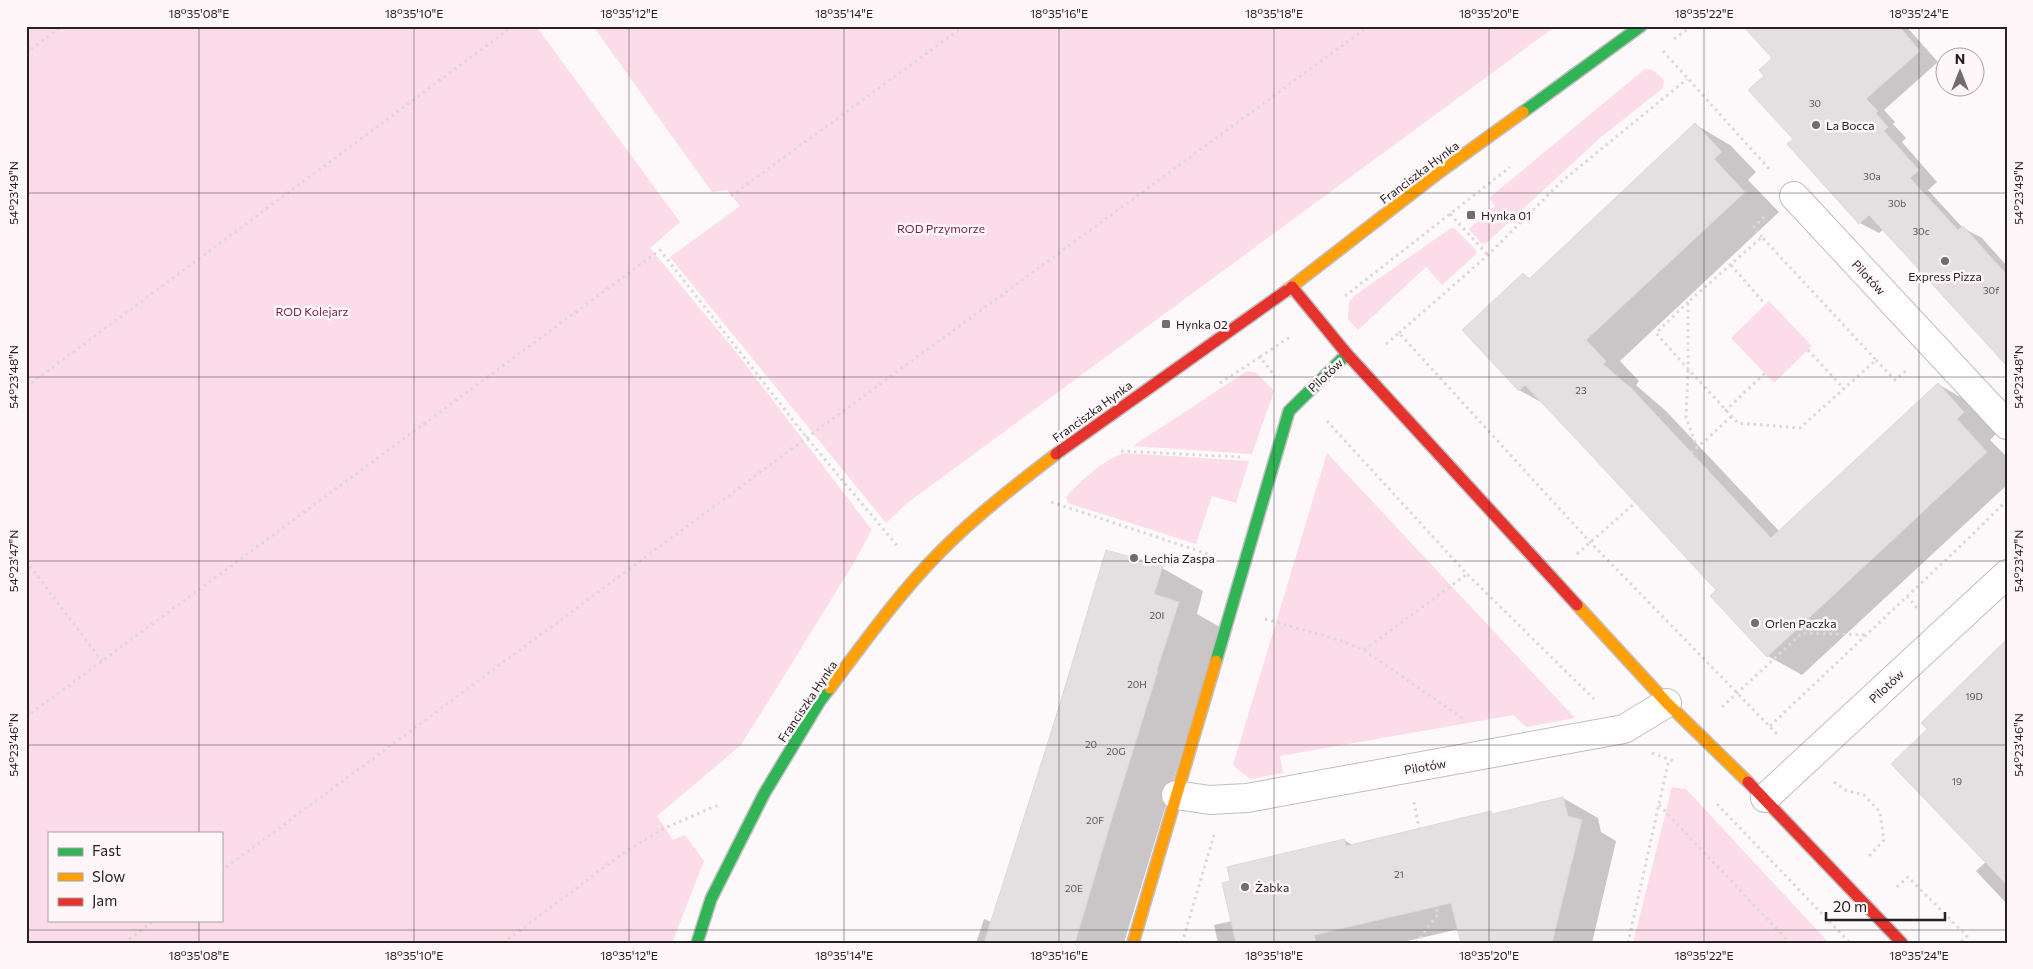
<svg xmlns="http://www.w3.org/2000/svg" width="2033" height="969" font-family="Commissioner,sans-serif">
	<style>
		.green { fill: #fcdce8; fill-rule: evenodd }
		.shadow { fill: #0003 }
		.building { fill: #e4e0e2; stroke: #ddd9db }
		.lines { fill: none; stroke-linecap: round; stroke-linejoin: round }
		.street-casing { stroke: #c2bdbf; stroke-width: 30 }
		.fast-casing { stroke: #c2bdbf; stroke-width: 14 }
		.slow-casing { stroke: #c2bdbf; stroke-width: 14 }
		.jam-casing { stroke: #c2bdbf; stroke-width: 14 }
		.path { stroke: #dad9d9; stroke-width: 3; stroke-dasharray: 2.5 4; stroke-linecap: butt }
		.street { stroke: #fffefe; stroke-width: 28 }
		.fast { stroke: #30b455; stroke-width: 11 }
		.slow { stroke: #ff9f0a; stroke-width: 11 }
		.jam { stroke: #e5322d; stroke-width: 11 }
		.ticks { fill: none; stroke: #262224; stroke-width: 1; stroke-opacity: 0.45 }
		.poi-dot { fill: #716d6f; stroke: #fff6f9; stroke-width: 2 }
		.labels { text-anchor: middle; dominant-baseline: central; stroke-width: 5; stroke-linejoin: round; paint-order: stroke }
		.number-label { font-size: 10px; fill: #585456 }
		.poi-label { font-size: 12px; fill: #262224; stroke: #fff6f9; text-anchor: start }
		.street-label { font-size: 12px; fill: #262224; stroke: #fff6f9 }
		.park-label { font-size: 12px; fill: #78234b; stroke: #fff6f9 }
		.neatline { fill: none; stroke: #262224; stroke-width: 2 }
		.ticks-label { font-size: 12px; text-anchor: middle; fill: #262224 }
	</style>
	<rect width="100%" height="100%" fill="#fdf8fa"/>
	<!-- green -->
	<path class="green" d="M26 26H536L680 222 650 248 736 352 872 530 852 566 741 745 657 816 673 840 685 835 704 861 672 943H26ZM49 833H221V920H49Z
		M593 26H1556L906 504 886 523 670 257 740 206 727 190 712 192Z
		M1645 69 1653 70 1664 80 1663 88 1601 137 1485 244 1481 243 1469 229 1495 206 1489 198Z
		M1451 228H1454L1476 250V254L1442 285 1426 267 1358 330 1348 319 1349 302 1354 296Z
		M1769 301 1812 346 1774 383 1731 338Z
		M1247 371 1257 373 1274 391 1252 454 1133 446Z
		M1124 453 1249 461 1236 503 1212 496 1196 544 1068 503 1066 497C1081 481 1103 460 1124 453Z
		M1327 453 1575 718 1527 727 1513 715 1280 756 1283 773 1250 779 1233 765Z
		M1672 787 1686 789 1829 943H1633Z"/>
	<!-- shadow -->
	<path class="shadow" d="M1763 26H1906L1938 62 1884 110 1895 122 1893 124 1906 138 1902 142 1937 182 1928 190 1963 228 1982 238 2007 266V365L1884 229 1879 233 1860 223 1795 139 1766 76 1774 59Z
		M1696 125 1730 145 1756 172 1748 180 1779 212 1620 361 1639 381 1636 385 1666 411 1779 531 1938 384 1972 404 1998 432 1990 440 2007 457V485L1802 675 1768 656 1718 590 1546 405 1519 390 1523 274 1531 279Z
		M1107 551 1162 568 1203 591 1197 614 1220 627 1124 943H976L984 919 992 922Z
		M2007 641V904L1976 871 1986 862 1928 729Z
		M1563 798 1598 818 1601 832 1616 841 1592 943H1462L1459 929 1399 943H1218L1214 925 1232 921 1344 840 1353 845 1491 812 1495 815Z"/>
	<!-- building -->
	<path class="building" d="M1743 26H1899L1920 51 1866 99 1878 111 1876 113 1888 127 1884 131 1919 170 1910 178 1958 230 1963 226 2007 275V366L1869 215 1859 224 1787 144 1793 139 1748 90 1764 76 1759 70 1772 58Z
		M1695 123 1722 152 1714 159 1745 192 1586 340 1606 361 1603 364 1632 389 1771 538 1938 383 1964 412 1957 419 1987 452 1767 657 1710 596 1716 590 1592 456 1525 385 1519 391 1462 330 1523 273 1529 279Z
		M1106 550 1163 566 1154 594 1179 602 1157 670H1158L1115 808 1075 943H984L1057 714Z
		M2007 639V885L1891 764 1927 729 1921 723Z
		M1563 797 1568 816 1582 820 1552 943H1461L1451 903 1314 935 1316 943H1236L1222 883 1230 881 1227 867 1344 839 1346 846 1491 811 1492 814Z"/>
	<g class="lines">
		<defs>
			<path id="street" d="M1794 196 2007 425
				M1176 795 1210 800 1247 798 1624 729 1667 703
				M1765 798 2007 574"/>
			<path id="fast" d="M1523 112 1641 26
				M1216 661 1289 411 1347 354
				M697 943 711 899 764 794 820 701 830 688"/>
			<path id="slow" d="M1286 291 1441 171 1523 112
				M1577 605 1667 703 1748 782
				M830 688C865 641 901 591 942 550 977 515 1017 484 1056 454
				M1133 943 1216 661"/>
			<path id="jam" d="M1292 287 1347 354 1577 605
				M1056 454 1286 291
				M1748 782 1902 943"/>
		</defs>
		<!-- street casing -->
		<use href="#street" class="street-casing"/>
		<!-- fast casing -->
		<use href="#fast" class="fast-casing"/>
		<!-- slow casing -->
		<use href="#slow" class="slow-casing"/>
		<!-- jam casing -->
		<use href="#jam" class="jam-casing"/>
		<!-- path -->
		<path class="path" d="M1674 39 1692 26
			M1663 51 1771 171
			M26 53 62 26
			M731 196 964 26
			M1450 214 1488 255
			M1762 237 1753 228 1766 215
			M1731 265 1765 304
			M1345 296 1510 167
			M1688 302 1656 333 1688 369V302L1762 237 1876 360 1800 428 1738 423 1688 369
			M1399 333 1488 255 1561 182 1687 79
			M1386 344 1399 333 1590 542 1779 736
			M1808 350 1844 389
			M1260 357 1290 337
			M1876 360 1895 380 1908 369
			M1688 370 1686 417 1697 448
			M1220 383 1260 357 1275 376
			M26 387 513 26
			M1725 411 1765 373
			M1327 421 1467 574 1594 699
			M1121 451 1240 457
			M1691 453 1731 417
			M1051 502 1211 555
			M1577 554 1635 503
			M26 561 102 661
			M1907 596 1918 609
			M1265 619 1342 641 1364 650 1462 718 1463 723
			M1364 650 1467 574
			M1722 707 1802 633 1867 635
			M26 717 660 250 807 438 899 548
			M1770 726 1972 535 2007 500
			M1652 753 1676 762
			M1834 782 1845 790 1864 795 1880 812 1884 840 1868 857
			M1414 802 1419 828
			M1717 804 1850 943
			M1659 805 1790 943
			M221 871 812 434 1369 26
			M1897 887 1908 877 1967 936 1960 943
			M124 943 155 920
			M503 943 626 851 665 828 718 805
			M1182 943 1214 835
			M1416 943 1438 914 1436 907
			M1628 943 1669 759"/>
		<!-- street -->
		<use href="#street" class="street"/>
		<!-- fast -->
		<use href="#fast" class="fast"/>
		<!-- slow -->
		<use href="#slow" class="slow"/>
		<!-- jam -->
		<use href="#jam" class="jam"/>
	</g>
	<!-- ticks -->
	<path class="ticks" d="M199 26V833M414 26V943M629 26V943M844 26V943M1059 26V943M1274 26V943M1489 26V943M1704 26V943M1919 26V943M26 193H2007M26 377H2007M26 561H2007M26 745H2007M199 920V943M26 930H2007"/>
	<!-- markers -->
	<g class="poi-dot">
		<circle cx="1816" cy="125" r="5"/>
		<rect x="1466" y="210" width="10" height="10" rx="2.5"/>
		<circle cx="1945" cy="261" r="5"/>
		<rect x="1161" y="319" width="10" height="10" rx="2.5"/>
		<circle cx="1134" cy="558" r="5"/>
		<circle cx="1755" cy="623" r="5"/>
		<circle cx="1245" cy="887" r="5"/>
	</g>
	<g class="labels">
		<!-- number labels -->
		<g class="number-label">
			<text x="1815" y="103">30</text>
			<text x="1872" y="176">30a</text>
			<text x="1897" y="203">30b</text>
			<text x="1921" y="231">30c</text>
			<text x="1991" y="290">30f</text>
			<text x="1581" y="390">23</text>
			<text x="1157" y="615">20I</text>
			<text x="1137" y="684">20H</text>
			<text x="1974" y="696">19D</text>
			<text x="1091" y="744">20</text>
			<text x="1116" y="751">20G</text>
			<text x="1957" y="781">19</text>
			<text x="1095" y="820">20F</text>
			<text x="1399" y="874">21</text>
			<text x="1074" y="888">20E</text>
		</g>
		<!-- poi labels -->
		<g class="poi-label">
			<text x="1826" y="125">La Bocca</text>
			<text x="1481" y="215">Hynka 01</text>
			<text x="1945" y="276" text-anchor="middle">Express Pizza</text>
			<text x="1176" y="324">Hynka 02</text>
			<text x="1144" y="558">Lechia Zaspa</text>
			<text x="1765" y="623">Orlen Paczka</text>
			<text x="1255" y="887">Żabka</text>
		</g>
		<!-- street labels -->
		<g class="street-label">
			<text transform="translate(1419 172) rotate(-37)">Franciszka Hynka</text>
			<text transform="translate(1869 277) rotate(47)">Pilotów</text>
			<text transform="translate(1325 375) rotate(-43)">Pilotów</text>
			<text transform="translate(1092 411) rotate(-36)">Franciszka Hynka</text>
			<text transform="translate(1886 686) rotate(-43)">Pilotów</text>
			<text transform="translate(807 701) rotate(-56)">Franciszka Hynka</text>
			<text transform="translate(1425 766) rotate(-10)">Pilotów</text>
		</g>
		<!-- park labels -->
		<g class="park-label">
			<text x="941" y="228">ROD Przymorze</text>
			<text x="312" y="311">ROD Kolejarz</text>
		</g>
	</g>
	<!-- border -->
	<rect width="2033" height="969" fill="none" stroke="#fff6f9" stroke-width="55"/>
	<!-- legend -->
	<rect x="48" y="832" width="175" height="90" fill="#fff6f9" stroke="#a8a1a4"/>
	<rect x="58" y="848" width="25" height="8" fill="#30b455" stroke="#a8a1a4"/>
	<text x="92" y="856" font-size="15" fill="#262224">Fast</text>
	<rect x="58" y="873" width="25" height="8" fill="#ff9f0a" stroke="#a8a1a4"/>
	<text x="92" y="882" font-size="15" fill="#262224">Slow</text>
	<rect x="58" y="898" width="25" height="8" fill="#e5322d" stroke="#a8a1a4"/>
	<text x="92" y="906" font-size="15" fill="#262224">Jam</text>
	<!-- north arrow -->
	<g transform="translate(1960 72)"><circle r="24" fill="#fff6f9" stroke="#a8a1a4"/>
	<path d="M0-4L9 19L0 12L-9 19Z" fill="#716d6f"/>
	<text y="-8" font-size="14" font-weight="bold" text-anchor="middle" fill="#262224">N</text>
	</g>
	<!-- scale -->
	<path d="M1826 912v8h119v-8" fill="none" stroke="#262224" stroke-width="2.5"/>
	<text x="1833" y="912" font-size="15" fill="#262224" stroke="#fff6f9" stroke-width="4" paint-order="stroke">20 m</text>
	<rect x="28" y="28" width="1978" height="914" class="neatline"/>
	<g class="ticks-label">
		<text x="199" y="18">18°35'08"E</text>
		<text x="414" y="18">18°35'10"E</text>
		<text x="629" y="18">18°35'12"E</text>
		<text x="844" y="18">18°35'14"E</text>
		<text x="1059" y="18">18°35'16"E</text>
		<text x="1274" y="18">18°35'18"E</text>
		<text x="1489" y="18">18°35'20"E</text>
		<text x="1704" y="18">18°35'22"E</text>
		<text x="1919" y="18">18°35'24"E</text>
		<text transform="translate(14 193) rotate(-90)" y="4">54°23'49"N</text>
		<text transform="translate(2019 193) rotate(-90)" y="4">54°23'49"N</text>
		<text transform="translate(14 377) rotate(-90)" y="4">54°23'48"N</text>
		<text transform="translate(2019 377) rotate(-90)" y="4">54°23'48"N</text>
		<text transform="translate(14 561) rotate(-90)" y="4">54°23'47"N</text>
		<text transform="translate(2019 561) rotate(-90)" y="4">54°23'47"N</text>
		<text transform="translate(14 745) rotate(-90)" y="4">54°23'46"N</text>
		<text transform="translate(2019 745) rotate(-90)" y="4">54°23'46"N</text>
		<text x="199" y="960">18°35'08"E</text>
		<text x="414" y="960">18°35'10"E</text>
		<text x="629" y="960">18°35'12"E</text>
		<text x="844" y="960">18°35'14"E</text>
		<text x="1059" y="960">18°35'16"E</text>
		<text x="1274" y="960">18°35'18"E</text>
		<text x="1489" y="960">18°35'20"E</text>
		<text x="1704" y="960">18°35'22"E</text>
		<text x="1919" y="960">18°35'24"E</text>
	</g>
</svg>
